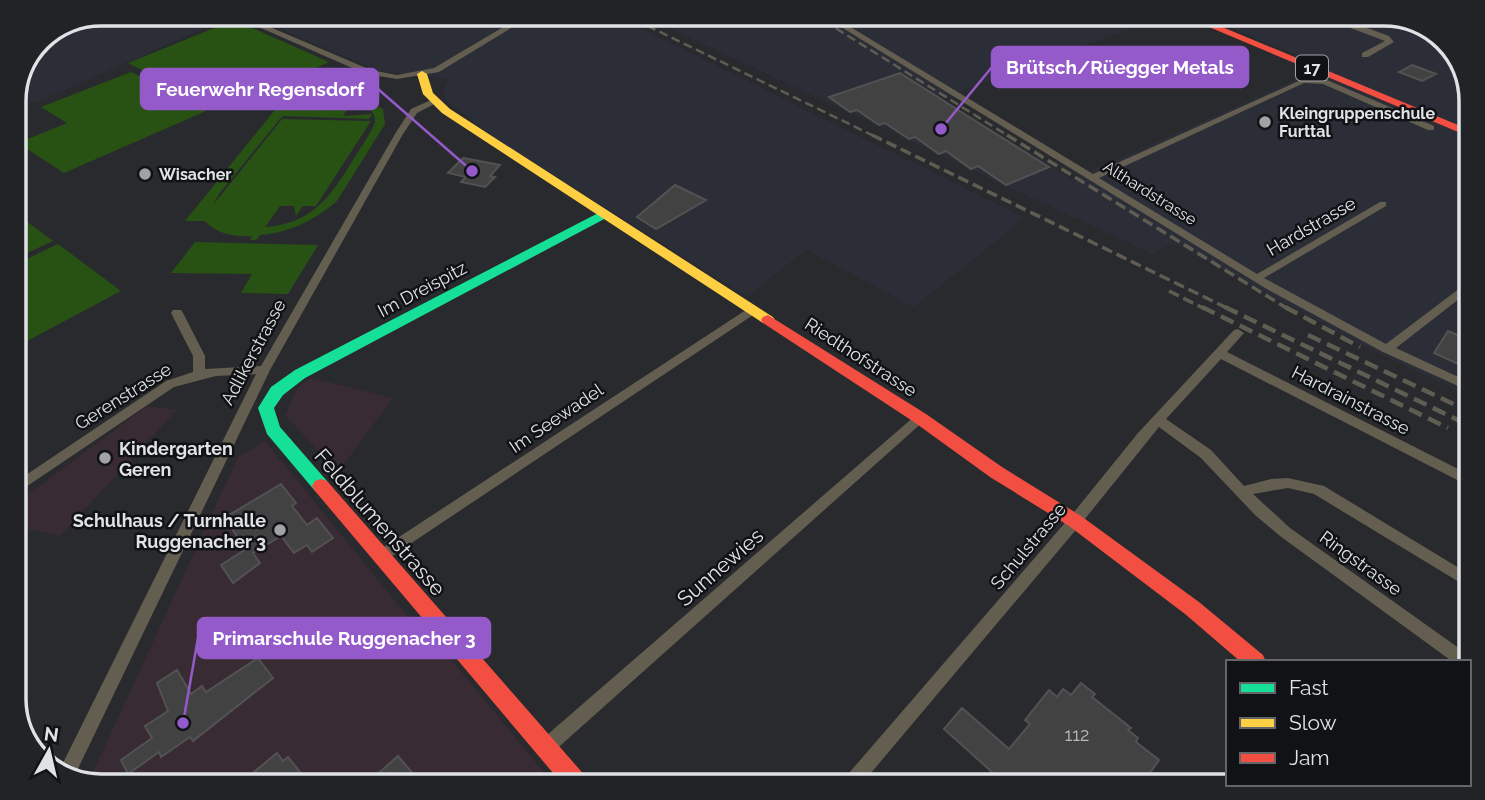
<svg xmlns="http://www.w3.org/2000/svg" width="1485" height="800" font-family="Raleway,sans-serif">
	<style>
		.built { fill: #2b2d37 }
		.education { fill: #392b33 }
		.green { fill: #285114; fill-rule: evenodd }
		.building { fill: #424242; stroke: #535252; stroke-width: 2 }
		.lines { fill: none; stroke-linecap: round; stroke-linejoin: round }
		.street { fill: #635e50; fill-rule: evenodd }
		.fast { fill: #16e098; fill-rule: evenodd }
		.slow { fill: #ffcf43; fill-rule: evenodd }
		.jam { fill: #f24e42; fill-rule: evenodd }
		.rail-far2 { stroke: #5f5d52; stroke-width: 2.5; stroke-dasharray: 9 4.5; stroke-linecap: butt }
		.rail-far1 { stroke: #5f5d52; stroke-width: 3.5; stroke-dasharray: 11 5; stroke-linecap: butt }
		.rail { stroke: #5f5d52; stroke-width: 4.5; stroke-dasharray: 14 7; stroke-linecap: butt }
		.poi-dot { fill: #a1a2a5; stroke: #111215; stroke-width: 2.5 }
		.labels { text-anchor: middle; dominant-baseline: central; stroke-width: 5; stroke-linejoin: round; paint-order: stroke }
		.shield { fill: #111215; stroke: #a3a4a7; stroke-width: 2 }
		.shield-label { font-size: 16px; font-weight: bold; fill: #e1e2e6 }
		.far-poi-label { font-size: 16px; font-weight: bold; fill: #e1e2e6; stroke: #111215; text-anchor: start }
		.far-street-label { font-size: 16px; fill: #e1e2e6; stroke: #111215 }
		.street-label { font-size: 18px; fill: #e1e2e6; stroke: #111215 }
		.poi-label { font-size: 18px; font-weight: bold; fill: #e1e2e6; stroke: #111215; text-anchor: start }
		.near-number-label { font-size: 18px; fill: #b9babd }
		.near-street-label { font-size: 21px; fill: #e1e2e6; stroke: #111215 }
		.rim { fill: none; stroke: #e1e2e6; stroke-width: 3.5 }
		.leader { fill: none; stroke: #945ac9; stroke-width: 2.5 }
		.callout-dot { fill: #945ac9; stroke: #111215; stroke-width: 2.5 }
		.callout { fill: #945ac9; stroke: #945ac9; stroke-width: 2.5 }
		.callout-label { font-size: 19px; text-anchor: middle; font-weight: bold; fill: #fff }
	</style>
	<rect width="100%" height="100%" fill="#292a2d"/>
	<!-- built -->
	<path class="built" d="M101 14H237L14 112V96L40 39Z
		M245 14H612L1023 217 1008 232 914 307 806 250 747 297 495 138 447 102 442 93 449 79 379 71Z
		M639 14H886L908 27 950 14H1170L943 98 1072 179 1325 67 1198 14H1384L1423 23 1457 53 1471 96 1467 395 1376 352 1173 243 1152 254Z"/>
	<!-- education -->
	<path class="education" d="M311 378 393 398 338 472 285 415 298 387Z
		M147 406 177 410 60 536 14 526V505Z
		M265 441 413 623 423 625 555 786H101L88 783 238 457Z"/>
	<!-- green -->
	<path class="green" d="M234 20 329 62 221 110 128 63Z
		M131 72 206 111 64 173 18 143 67 123 41 107Z
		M351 94 383 109 385 124 337 201C315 220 289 233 260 235L256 240H250L252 236C235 237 216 234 205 221H185L278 106C302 106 325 96 349 97ZM349 106 369 108 374 115 375 122C370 135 360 148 353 160 330 197 312 224 265 227L280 206H294L296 216 303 206H316L371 121 282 119 213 205 219 194 280 119 284 116 369 119 372 114 343 116Z
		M14 212 53 241 14 259Z
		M195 242 318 245 288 294 241 293 252 274 171 273Z
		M58 244 121 291 14 348V265Z"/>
	<!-- building -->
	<path class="building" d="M1412 65 1436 74 1422 81 1399 72Z
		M900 73 969 117 1049 167 1006 185 978 166 971 169 946 151 939 154 915 137 909 139 885 123 879 125 857 110 850 112 829 97Z
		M463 158 500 165 490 176 495 177 485 187 461 182 466 177 448 173Z
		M675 185 706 200 656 229 637 217Z
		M1448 331 1467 339V368L1434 353Z
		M281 484 296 503 292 506 307 525 317 518 333 538 312 552 307 545 294 553 281 536 253 553 260 563 233 583 221 565 246 549 224 518Z
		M258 658 273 678 193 741 190 737 161 757 159 752 128 774 121 760 152 738 145 726 168 711 157 683 177 670 191 694 202 686 206 692Z
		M1081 683 1095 694 1092 697 1131 728 1128 730 1138 738 1136 742 1159 760 1141 786H1012L1004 779 1002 781 944 729 962 708 1009 749 1030 724 1025 720 1049 690 1057 697 1063 689 1071 695Z
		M277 753 283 761 288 757 303 776 292 786H237Z
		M398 756 419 781 414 786H364Z"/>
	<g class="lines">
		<!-- street -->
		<path class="street" d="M229 14H239L371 70 397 75 434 68 525 14H534L439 72 397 79 366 74Z
			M820 14H829L1093 174 1303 79 1327 80 1434 126V130H1428L1323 84 1304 83 1099 178 1257 274 1380 202H1386V206L1264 278 1386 344 1464 285 1468 284V292L1396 348 1467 381V390L1383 352 1265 288Z
			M1324 14H1330L1389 36 1394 42 1368 57H1362V53L1385 41 1324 18Z
			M431 100 438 102 417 113 403 134 270 370 73 779 62 777 58 773 59 771 256 374 216 376 174 387 14 495V483L166 381 193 372V356L171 313 173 310H181L183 313 205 356V369L261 366 395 134 411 109Z
			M752 306 758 310 756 313 386 560 381 562 376 560 374 556 376 552Z
			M1238 329 1244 333 1227 352 1466 473 1465 484 1221 359 1166 419 1211 450 1244 486 1271 479 1288 478 1324 486 1464 571V585L1314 494 1288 488 1253 494 1290 528 1463 651V662H1453L1280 536 1255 515 1201 458 1159 427 1080 525 860 786H840L843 780 1070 517 1138 433 1234 330Z
			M920 413 924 415 926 418 924 421 552 753 546 755 540 753 538 747 540 741 916 415Z"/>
		<!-- fast -->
		<path class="fast" d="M604 210 608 211V217L305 378 283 395 274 408 280 427 327 481 330 486 327 491 321 493 315 491 267 434 258 408 271 387 295 370Z"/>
		<!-- slow -->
		<path class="slow" d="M422 71 427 74 433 93 450 109 773 317 775 320 773 323H763L442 113 423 94 417 74Z"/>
		<!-- jam -->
		<path class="jam" d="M1178 14H1191L1470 130V137Z
			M768 315 926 414 1002 467 1081 516 1199 602 1263 655 1266 662H1241L1185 614 1069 526 990 477 914 422 763 323 761 320 763 317Z
			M321 479 327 481 587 778 590 786H564L315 491 312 486 315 481Z"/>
		<!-- rail-far2 -->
		<path class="rail-far2" d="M623 14 876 137
			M813 14 1010 137"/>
		<!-- rail-far1 -->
		<path class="rail-far1" d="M872 135 1229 309
			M1007 135 1288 309
			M1169 291 1205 309"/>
		<!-- rail -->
		<path class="rail" d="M1202 307 1448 428
			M1225 307 1466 424
			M1285 307 1360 347
			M1308 335 1466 410"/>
	</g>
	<!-- markers -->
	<g class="poi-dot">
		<circle cx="1265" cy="122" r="7"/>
		<circle cx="145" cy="174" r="7"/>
		<circle cx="105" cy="458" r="7"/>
		<circle cx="280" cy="530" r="7"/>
	</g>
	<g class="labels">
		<!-- shield labels -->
		<rect class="shield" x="1296" y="55.5" width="32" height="25" rx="5"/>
		<g class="shield-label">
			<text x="1312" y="68">17</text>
		</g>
		<!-- far-poi labels -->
		<g class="far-poi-label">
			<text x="1279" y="113">Kleingruppenschule<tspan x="1279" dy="18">Furttal</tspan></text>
			<text x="159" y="174">Wisacher</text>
		</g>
		<!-- far-street labels -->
		<g class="far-street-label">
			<text transform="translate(1150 193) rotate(32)">Althardstrasse</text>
		</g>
		<!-- street labels -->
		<g class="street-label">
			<text transform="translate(1311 226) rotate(-30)">Hardstrasse</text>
			<text transform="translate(422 289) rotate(-28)">Im Dreispitz</text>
			<text transform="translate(253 352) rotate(-62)">Adlikerstrasse</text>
			<text transform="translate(861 357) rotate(33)">Riedthofstrasse</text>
			<text transform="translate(123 396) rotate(-32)">Gerenstrasse</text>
			<text transform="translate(1351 400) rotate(27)">Hardrainstrasse</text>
			<text transform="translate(556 418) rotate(-34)">Im Seewadel</text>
			<text transform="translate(1028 546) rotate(-50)">Schulstrasse</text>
			<text transform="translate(1361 563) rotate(36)">Ringstrasse</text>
		</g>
		<!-- poi labels -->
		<g class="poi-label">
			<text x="119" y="448">Kindergarten<tspan x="119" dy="21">Geren</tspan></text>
			<text x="266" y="520" text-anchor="end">Schulhaus / Turnhalle<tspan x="266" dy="21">Ruggenacher 3</tspan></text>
		</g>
		<!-- near-number labels -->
		<g class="near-number-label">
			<text x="1077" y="734">112</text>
		</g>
		<!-- near-street labels -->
		<g class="near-street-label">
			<text transform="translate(380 522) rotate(49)">Feldblumenstrasse</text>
			<text transform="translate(720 567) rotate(-41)">Sunnewies</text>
		</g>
	</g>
	<!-- crop -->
	<path d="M0 0H1485V800H0ZM101 26H1384A75 75 0 0 1 1459 101V699A75 75 0 0 1 1384 774H101A75 75 0 0 1 26 699V101A75 75 0 0 1 101 26Z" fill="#222326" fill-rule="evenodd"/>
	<path class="rim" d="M101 26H1384A75 75 0 0 1 1459 101V699A75 75 0 0 1 1384 774H101A75 75 0 0 1 26 699V101A75 75 0 0 1 101 26Z"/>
	<!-- callouts -->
	<path class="leader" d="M941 129L992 67M472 171L378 89M183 723L198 638"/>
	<g class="callout-dot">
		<circle cx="941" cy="129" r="7"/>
		<circle cx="472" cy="171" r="7"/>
		<circle cx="183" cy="723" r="7"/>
	</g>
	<g class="callout">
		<rect x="992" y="47" width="256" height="40" rx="7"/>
		<rect x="141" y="69" width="237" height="40" rx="7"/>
		<rect x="198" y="618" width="292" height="40" rx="7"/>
	</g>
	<g class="callout-label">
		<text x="1120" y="74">Brütsch/Rüegger Metals</text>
		<text x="260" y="96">Feuerwehr Regensdorf</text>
		<text x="344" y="645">Primarschule Ruggenacher 3</text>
	</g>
	<!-- legend -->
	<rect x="1226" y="660" width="245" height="126" fill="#111215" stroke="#646569" stroke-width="2"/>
	<rect x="1240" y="683" width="35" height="10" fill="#16e098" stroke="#646569" stroke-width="2"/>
	<text x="1289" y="695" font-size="21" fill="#e1e2e6">Fast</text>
	<rect x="1240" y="718" width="35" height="10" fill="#ffcf43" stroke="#646569" stroke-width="2"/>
	<text x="1289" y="730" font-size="21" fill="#e1e2e6">Slow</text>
	<rect x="1240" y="753" width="35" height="10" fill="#f24e42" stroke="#646569" stroke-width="2"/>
	<text x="1289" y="765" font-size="21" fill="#e1e2e6">Jam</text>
	<!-- north arrow -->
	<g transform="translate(49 751) rotate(8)" stroke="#111215" stroke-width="5" paint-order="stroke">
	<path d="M0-5L12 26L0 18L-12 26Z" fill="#e1e2e6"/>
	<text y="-10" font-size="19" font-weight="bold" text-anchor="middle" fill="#e1e2e6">N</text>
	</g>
</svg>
